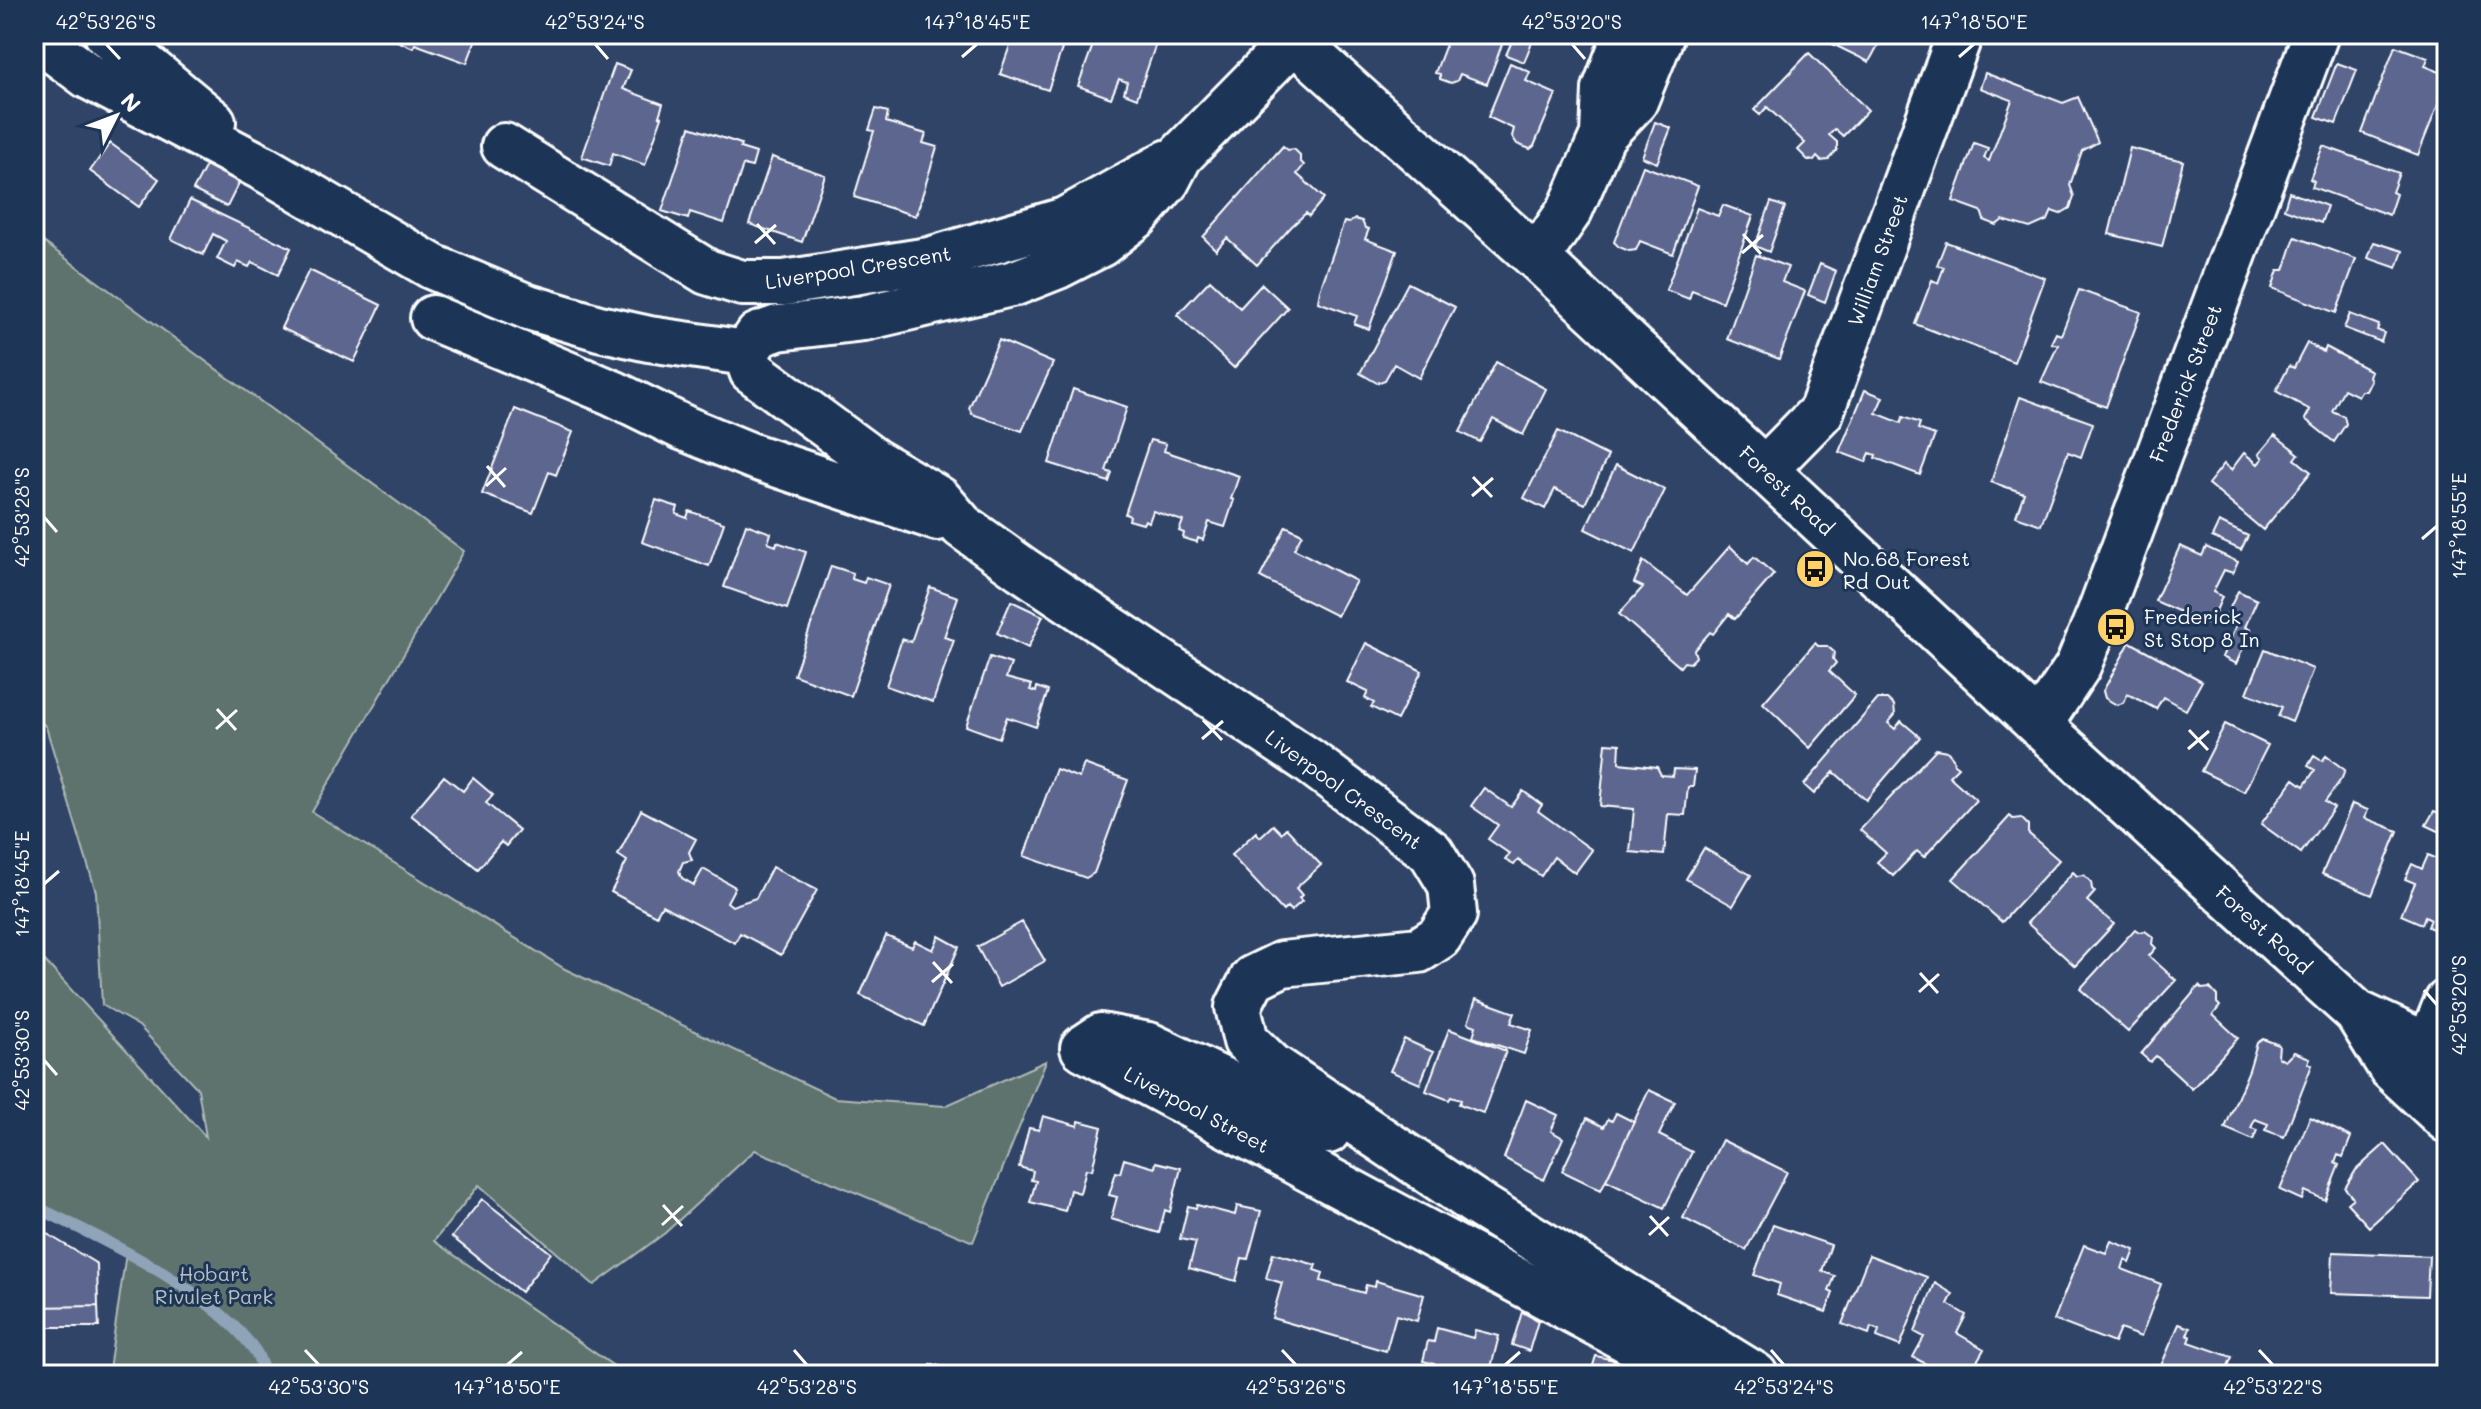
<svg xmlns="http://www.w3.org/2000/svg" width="2481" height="1409" font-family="Mali,sans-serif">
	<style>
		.green { fill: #5f736e; stroke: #afb9b6; stroke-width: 2 }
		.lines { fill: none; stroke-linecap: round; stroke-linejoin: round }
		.stream { stroke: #8fa3b9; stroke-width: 12 }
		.building { fill: #5d668e; stroke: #fff; stroke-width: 2 }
		.minor-casing { stroke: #fff; stroke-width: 50 }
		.minor { stroke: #1d3557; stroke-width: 44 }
		.ticks { fill: none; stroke: #fff; stroke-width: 3 }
		.labels { text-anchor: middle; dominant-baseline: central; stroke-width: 6; stroke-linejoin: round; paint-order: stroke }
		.street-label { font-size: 20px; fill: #fff; stroke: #1d3557 }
		.poi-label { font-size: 20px; fill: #fff; stroke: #1d3557; text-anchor: start }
		.park-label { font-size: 20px; fill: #b7c0be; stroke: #1d3557 }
		.neatline { fill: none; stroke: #fff; stroke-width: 3 }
		.ticks-label { font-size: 20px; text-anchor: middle; fill: #fff }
	</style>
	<rect width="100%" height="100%" fill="#304468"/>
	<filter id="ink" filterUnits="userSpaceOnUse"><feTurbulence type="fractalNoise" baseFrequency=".0125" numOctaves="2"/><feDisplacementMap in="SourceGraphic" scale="16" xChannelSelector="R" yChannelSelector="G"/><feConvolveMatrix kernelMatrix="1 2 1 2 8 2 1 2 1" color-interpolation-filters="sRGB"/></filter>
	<g filter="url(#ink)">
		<!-- green -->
		<path class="green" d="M34 235 464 551 312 812 565 969 835 1098 945 1106 1046 1061 973 1242 755 1150 665 1233 594 1285 479 1185 434 1241 618 1369 621 1375H118L109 1369 126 1253 34 1206V949L206 1137 198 1089 139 1026 102 1005 96 892 46 727 34 714Z"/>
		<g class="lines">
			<!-- stream -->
			<path class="stream" d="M34 1206C102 1239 212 1289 256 1352 260 1359 262 1368 265 1375"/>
		</g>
		<!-- building -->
		<path class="building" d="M382 34H503L500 42 478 34 467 63 415 44 413 48Z
			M1014 34H1067L1048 90 1000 74Z
			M1097 34 1159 35 1137 98 1124 93 1127 82 1119 79 1111 98 1078 86Z
			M1450 34H1506L1487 84 1460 74 1457 81 1451 83 1440 79V74L1435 73Z
			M1515 34H1528L1534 37 1524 62 1506 55Z
			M1812 34H1884L1869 62Z
			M2395 46 2428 58 2425 66 2447 75V82L2418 155 2362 133Z
			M1809 53 1868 110 1843 136 1835 129 1829 135 1837 142V150L1828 160 1821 161 1817 157 1814 161 1808 160 1798 150 1805 143 1767 107 1760 115 1754 110Z
			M1510 63 1530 72 1526 81 1556 94 1534 146 1530 149 1517 144 1512 136 1514 129 1488 117Z
			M2337 63 2357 70 2336 124 2316 117Z
			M615 64 631 70 623 89 663 104 659 116 662 117 645 165 613 153 609 166 582 157Z
			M1985 73 2063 103 2078 97 2098 142 2082 151 2070 185 2074 196 2070 208 2060 214 2052 211 2048 220 2030 228 2003 220 1996 225 1984 220 1981 211 1953 201 1974 143 1988 148 1984 158 1989 161 2012 100 1980 88Z
			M876 109 888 112 886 122 926 134 923 143 937 147 916 216 854 197 874 131 869 130Z
			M1655 122 1671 128 1657 163 1642 157Z
			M690 127 741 144 740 148 756 153 752 167 743 165 724 223 690 212 688 219 662 211Z
			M110 143 159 179 139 207 90 171Z
			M1283 146 1288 150 1294 149 1300 155V161L1304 165 1297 174 1324 198 1309 216 1306 213 1291 227 1257 265 1227 238 1216 250 1203 237Z
			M2323 146 2399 173 2392 192 2396 194 2389 215 2312 187 2314 181 2310 179Z
			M2130 148 2183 161 2162 247 2109 234Z
			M772 157 825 175 802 242 749 224Z
			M209 160 242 177 227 207 193 190Z
			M1643 166 1698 186 1673 254 1640 241 1636 250 1629 251 1619 247 1614 242Z
			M2289 192 2327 206 2321 223 2284 209Z
			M190 200 291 248 278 275 252 262 249 267 238 262 235 268 217 259 226 241 213 234 203 255 171 239Z
			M1771 202 1785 207 1769 252 1755 246Z
			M1723 205 1753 216 1722 302 1692 290 1689 299 1666 290 1697 208 1718 216Z
			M1355 219 1362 221 1365 228 1369 229 1365 239 1397 251 1369 329 1354 324 1357 316 1318 302 1320 290 1344 222 1349 223Z
			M2295 237 2356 259 2336 313 2272 288 2278 270H2284Z
			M1946 242 2045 278 2014 362 1915 324 1932 280 1938 283 1944 267 1937 265Z
			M2374 242 2403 251 2397 268 2368 258Z
			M1756 255 1788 267 1782 282 1805 291 1779 359 1727 339Z
			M1820 264 1836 271 1825 302 1808 295Z
			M309 270 381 305 354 362 281 328Z
			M1210 280 1240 308 1262 284 1288 308 1234 368 1177 315Z
			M1408 283 1455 307 1419 378 1394 364 1385 380 1377 383 1360 373Z
			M2079 290 2141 312 2106 407 2041 382 2058 345 2051 343 2056 333 2061 335Z
			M2350 314 2379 325 2377 330 2384 333 2381 342 2344 328Z
			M999 340 1053 363 1022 431 972 414 969 408Z
			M2307 343 2324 352 2326 347 2371 371 2369 376 2371 381 2366 391H2361L2358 396 2344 389 2332 411 2344 416 2346 424 2334 442 2305 419 2310 410 2276 391 2289 366 2294 368Z
			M1496 362 1546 389 1523 435 1493 419 1480 442 1460 432Z
			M1073 389 1127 407 1106 471 1112 473 1109 482 1049 463Z
			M1865 390 1883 397 1876 413 1901 423 1903 417 1920 423 1918 429 1935 435 1920 475 1875 458 1876 455 1870 453 1866 462 1839 452Z
			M2020 397 2093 423 2081 457 2068 452 2041 525 2016 516 2024 493 1991 482Z
			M515 409 573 432 556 475 549 472 533 513 482 494Z
			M1558 431 1608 456 1585 504 1555 489 1545 509 1524 498Z
			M2275 435 2299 454 2295 459 2311 472 2263 530 2208 484 2224 464 2231 470 2244 453 2258 464 2263 458 2259 454Z
			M1150 440 1166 444 1164 451 1239 476 1231 499 1234 500 1225 527 1209 522 1203 540 1198 538 1197 542 1183 538 1184 533 1179 531 1183 521 1153 511 1149 522 1145 520 1143 524 1129 520 1130 516 1125 514Z
			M1616 465 1665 490 1634 553 1585 529Z
			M656 500 678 507 676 514 687 518 689 511 724 523 709 566 642 542Z
			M2219 522 2248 536 2241 550 2212 537Z
			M746 524 771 533 768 543 776 546 777 542 806 552 787 609 724 587Z
			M1286 526 1302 534 1294 549 1356 581 1337 616 1260 577Z
			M1730 546 1748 564 1754 557 1774 574 1735 619 1729 614 1713 634 1710 632 1694 650 1696 657 1690 663 1684 662 1680 667 1619 614 1643 587 1634 583 1643 561 1687 595Z
			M2180 546 2202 556 2206 547 2238 562 2233 573 2224 570 2213 592 2222 597 2210 625 2155 601Z
			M831 566 853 573 852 579 864 583 866 577 889 585 851 696 794 675Z
			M930 587 958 597 944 637 954 640 933 702 886 686 902 639 911 642Z
			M2238 591 2257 600 2245 627 2251 630 2236 664 2222 657 2237 624 2225 618Z
			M1011 601 1043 616 1028 648 997 633Z
			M2130 642 2202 681 2186 710 2163 697 2156 709 2128 694 2123 703 2117 705 2105 698 2103 691Z
			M1366 643 1422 671 1397 720 1371 707 1374 703 1365 698 1368 692 1347 682Z
			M1815 643 1818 646H1827L1834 652 1833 659 1836 663 1829 671 1855 695 1810 748 1763 703Z
			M2265 649 2313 669 2292 722 2278 716 2282 707 2247 693Z
			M990 657 1011 664 1006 678 1032 685 1030 690 1036 692 1037 687 1048 691 1036 727 1007 717 999 738 966 726Z
			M1878 699H1887L1894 705 1895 715 1888 723 1895 729 1901 721 1920 737 1866 800 1834 772 1814 794 1804 785Z
			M2225 724 2268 745 2244 792 2201 771Z
			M1606 743 1620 744 1619 763 1657 767 1661 775 1673 776 1674 769 1695 770 1693 787H1688L1685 815 1668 814 1664 855 1630 852 1634 809 1600 806Z
			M1936 749 1947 751 1953 758 1954 764 1958 767 1949 776 1976 800 1924 857 1917 851 1893 876 1877 862 1886 853 1860 830Z
			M2314 756 2322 761 2326 756 2345 770 2342 778 2325 802 2334 808 2301 853 2261 824 2294 779 2304 786 2315 770 2308 766Z
			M1084 764 1128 780 1094 873 1086 878 1024 856 1056 769 1079 778Z
			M444 776 463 791 473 778 493 795 486 803 519 830 506 846 501 842 478 869 411 815Z
			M1484 788 1511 807 1523 791 1542 805 1538 811 1592 850 1575 873 1554 857 1541 876 1518 860 1514 865 1505 860 1510 854 1488 839 1498 825 1471 806Z
			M2352 804 2368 810 2365 818 2398 831 2372 895 2322 874Z
			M2447 804V835L2426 825 2434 811 2442 814Z
			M641 810 696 839 689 852 692 860 683 862 679 871 682 878 694 885 703 869 735 887 727 902 732 906 756 898 772 867 817 890 781 955 740 933 735 943 662 905 656 916 611 892 627 861 618 855Z
			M2010 816 2013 819 2021 818 2028 825V833L2059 860 2002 922 1953 879Z
			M1273 825 1281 833 1286 828 1321 865 1296 888 1302 895 1299 898 1302 901 1291 911 1287 907 1283 911 1231 855 1256 832 1260 837Z
			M1704 848 1751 875 1733 906 1686 879Z
			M2428 855 2447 863V935L2428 927 2431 919 2425 916 2422 924 2401 915 2415 883 2405 879 2412 864 2422 869Z
			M2073 872 2077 876 2084 875 2091 882 2092 889 2095 892 2087 901 2114 924 2075 966 2027 923Z
			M1022 922 1045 961 999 987 977 947Z
			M2135 929 2139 932 2145 931 2153 937 2152 944 2156 948 2149 956 2176 980 2128 1032 2080 989Z
			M886 936 912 947 915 941 933 950 939 936 959 947 924 1026 860 995Z
			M2199 986 2202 989 2210 988 2217 996V1003L2220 1006 2213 1015 2238 1038 2192 1089 2156 1056 2150 1062 2141 1054Z
			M1476 999 1515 1013 1511 1023 1532 1030 1524 1054 1473 1037 1476 1026 1468 1023Z
			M1449 1029 1506 1051 1483 1113 1459 1104 1461 1100 1451 1097 1449 1100 1426 1091Z
			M1404 1039 1433 1052 1420 1084 1390 1071Z
			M2263 1039 2279 1045 2278 1057 2285 1061 2294 1052 2310 1058 2308 1063 2312 1065 2284 1137 2265 1130 2268 1124 2255 1119 2251 1128 2257 1130 2253 1140 2225 1128 2249 1070 2257 1043Z
			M1649 1090 1675 1102 1659 1135 1692 1152 1664 1208 1606 1180Z
			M1526 1100 1558 1115 1551 1131 1563 1138 1544 1180 1504 1158Z
			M1616 1113 1634 1122 1601 1190 1562 1171 1587 1118 1604 1127 1608 1119 1612 1121Z
			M1043 1116 1078 1126 1079 1121 1102 1127 1092 1170 1086 1169 1080 1193 1070 1190 1065 1211 1030 1202 1036 1181 1031 1180 1033 1171 1019 1167 1029 1128 1039 1130Z
			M2310 1117 2351 1137 2343 1157 2338 1155 2335 1163 2339 1165 2325 1200 2305 1191 2302 1200 2280 1190Z
			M1722 1140 1787 1172 1746 1250 1683 1218Z
			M2385 1144 2419 1182 2369 1227 2347 1203 2353 1198 2345 1188 2356 1170Z
			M1124 1159 1155 1168 1156 1162 1181 1168 1170 1212 1165 1210 1159 1233 1111 1219 1117 1197 1109 1195 1116 1172 1120 1173Z
			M482 1199 551 1253 521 1292 452 1237Z
			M1197 1205 1235 1215 1237 1206 1261 1211 1248 1259 1242 1258 1236 1281 1189 1268 1196 1242 1180 1239 1188 1206 1196 1208Z
			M1773 1225 1831 1245 1822 1271 1835 1276 1829 1291 1833 1293 1826 1312 1777 1295 1780 1284 1754 1275Z
			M34 1226 97 1264 98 1306 34 1307Z
			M2111 1241 2135 1250 2130 1263 2125 1260 2122 1269 2161 1284 2141 1337 2120 1329 2114 1343 2054 1320 2084 1245 2106 1253Z
			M2333 1252 2429 1256 2427 1296 2331 1293Z
			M1273 1253 1316 1265 1314 1270 1323 1273 1321 1281 1364 1293 1366 1285 1375 1287 1376 1281 1424 1295 1417 1321 1396 1315 1386 1351 1272 1318 1282 1283 1266 1278Z
			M1869 1255 1927 1277 1900 1346 1877 1337 1879 1330 1871 1327 1869 1334 1842 1324Z
			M1935 1283 1953 1294 1948 1304 1966 1315 1957 1333 1984 1349 1969 1375H1946L1913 1357 1924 1337 1915 1332Z
			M98 1306 99 1327H36L35 1307Z
			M1522 1312 1538 1321 1529 1351 1512 1345Z
			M2179 1324 2190 1328 2187 1335 2191 1337 2189 1342 2232 1357 2224 1375H2157Z
			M1437 1328 1473 1338 1475 1330 1499 1336 1489 1375H1431L1434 1364 1423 1361 1428 1341 1434 1342Z
			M1596 1356 1614 1360 1610 1375H1590Z
			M931 1364 956 1370 955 1375H928Z"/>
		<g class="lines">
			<defs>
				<path id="minor" d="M107 34 213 122
					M1287 34 1537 258 2039 725 2357 1013 2391 1068 2447 1120
					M34 36 88 76 265 169 433 267 528 307 599 328 649 339 746 353
					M1294 40 1180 156 1167 181 1137 216 1101 244 1058 266 1015 283 864 318 778 328 758 335 746 353 752 371 874 461 939 499 962 526 1022 569 1309 761 1431 852 1451 885 1454 914 1439 937 1419 950 1282 964 1253 978 1238 1007 1246 1041 1272 1066 1476 1203 1755 1375
					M1603 135 1605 89 1626 34
					M504 146 707 272 742 283H784L929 260 1065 220 1169 162
					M1537 258 1570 210 1603 135 1635 101 1662 34
					M433 318 613 393 684 428 752 456 937 518
					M1765 469 1821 412 1960 34
					M2039 725 2078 666 2099 615 2316 34
					M2357 1013 2429 1046 2447 1061
					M2429 1046 2447 1002
					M1328 1131 1149 1045 1101 1036 1083 1048 1693 1375"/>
			</defs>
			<!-- minor casing -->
			<use href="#minor" class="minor-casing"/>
			<!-- minor -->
			<use href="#minor" class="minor"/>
		</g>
	</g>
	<!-- ticks -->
	<path class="ticks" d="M106 44 120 59M595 44 608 59M1572 44 1585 59M962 57 977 44M1959 57 1974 44M757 224 775 244M1743 234 1761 254M755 243 776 225M1742 253 1763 235M487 466 505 487M1473 477 1492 497M486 486 506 468M1472 496 1493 478M44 517 57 532M2422 539 2437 526M217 709 236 730M1203 720 1222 740M216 729 237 710M2189 730 2208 750M1202 739 1223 721M2188 749 2209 731M44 884 59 871M933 962 952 983M1920 973 1938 993M932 982 953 964M2424 990 2437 1005M1919 992 1939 974M44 1060 57 1075M663 1205 682 1226M1650 1216 1668 1236M662 1225 683 1206M1649 1235 1669 1217M305 1350 319 1365M794 1350 807 1365M1282 1350 1296 1365M1771 1350 1784 1365M2259 1350 2273 1365M507 1365 522 1352M1505 1365 1520 1352"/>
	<!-- icons -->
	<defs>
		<symbol id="bus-disc" viewBox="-11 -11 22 22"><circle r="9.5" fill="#ffd166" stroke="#1d3557"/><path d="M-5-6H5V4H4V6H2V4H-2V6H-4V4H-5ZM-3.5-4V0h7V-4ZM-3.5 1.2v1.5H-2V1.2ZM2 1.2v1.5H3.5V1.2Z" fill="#111"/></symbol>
	</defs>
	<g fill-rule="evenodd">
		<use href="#bus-disc" x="1793" y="547" width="44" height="44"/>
		<use href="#bus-disc" x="2094" y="605" width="44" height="44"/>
	</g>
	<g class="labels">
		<!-- street labels -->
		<g class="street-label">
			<text transform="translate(1877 260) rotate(-70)">William Street</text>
			<text transform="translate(858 267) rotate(-9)">Liverpool Crescent</text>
			<text transform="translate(2185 383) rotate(-69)">Frederick Street</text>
			<text transform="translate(1787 490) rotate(43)">Forest Road</text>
			<text transform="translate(1344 789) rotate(36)">Liverpool Crescent</text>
			<text transform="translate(2264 929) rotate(42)">Forest Road</text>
			<text transform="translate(1197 1109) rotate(28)">Liverpool Street</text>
		</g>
		<!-- poi labels -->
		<g class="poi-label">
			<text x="1843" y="558">No.68 Forest<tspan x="1843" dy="23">Rd Out</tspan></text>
			<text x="2144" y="616">Frederick<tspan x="2144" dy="23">St Stop 8 In</tspan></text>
		</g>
		<!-- park labels -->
		<g class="park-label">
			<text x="214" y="1273">Hobart<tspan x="214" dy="23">Rivulet Park</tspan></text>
		</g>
	</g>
	<!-- margin -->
	<rect width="2481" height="1409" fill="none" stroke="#1d3557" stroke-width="88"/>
	<!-- north arrow -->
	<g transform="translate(116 116) rotate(48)" stroke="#1d3557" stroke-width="6" paint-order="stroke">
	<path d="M0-6L14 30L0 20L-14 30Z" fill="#ffffff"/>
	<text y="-12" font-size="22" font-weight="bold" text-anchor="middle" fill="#ffffff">N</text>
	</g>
	<rect x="44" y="44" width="2393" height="1321" class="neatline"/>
	<g class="ticks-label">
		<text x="106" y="29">42°53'26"S</text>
		<text x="595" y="29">42°53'24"S</text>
		<text x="977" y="29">147°18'45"E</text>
		<text x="1572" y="29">42°53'20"S</text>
		<text x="1974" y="29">147°18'50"E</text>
		<text transform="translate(22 517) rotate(-90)" y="7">42°53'28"S</text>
		<text transform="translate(2459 526) rotate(-90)" y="7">147°18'55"E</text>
		<text transform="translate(22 884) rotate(-90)" y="7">147°18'45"E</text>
		<text transform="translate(2459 1005) rotate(-90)" y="7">42°53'20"S</text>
		<text transform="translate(22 1060) rotate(-90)" y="7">42°53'30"S</text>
		<text x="319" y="1394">42°53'30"S</text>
		<text x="507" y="1394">147°18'50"E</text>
		<text x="807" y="1394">42°53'28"S</text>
		<text x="1296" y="1394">42°53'26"S</text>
		<text x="1505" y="1394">147°18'55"E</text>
		<text x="1784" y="1394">42°53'24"S</text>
		<text x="2273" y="1394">42°53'22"S</text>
	</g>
</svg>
